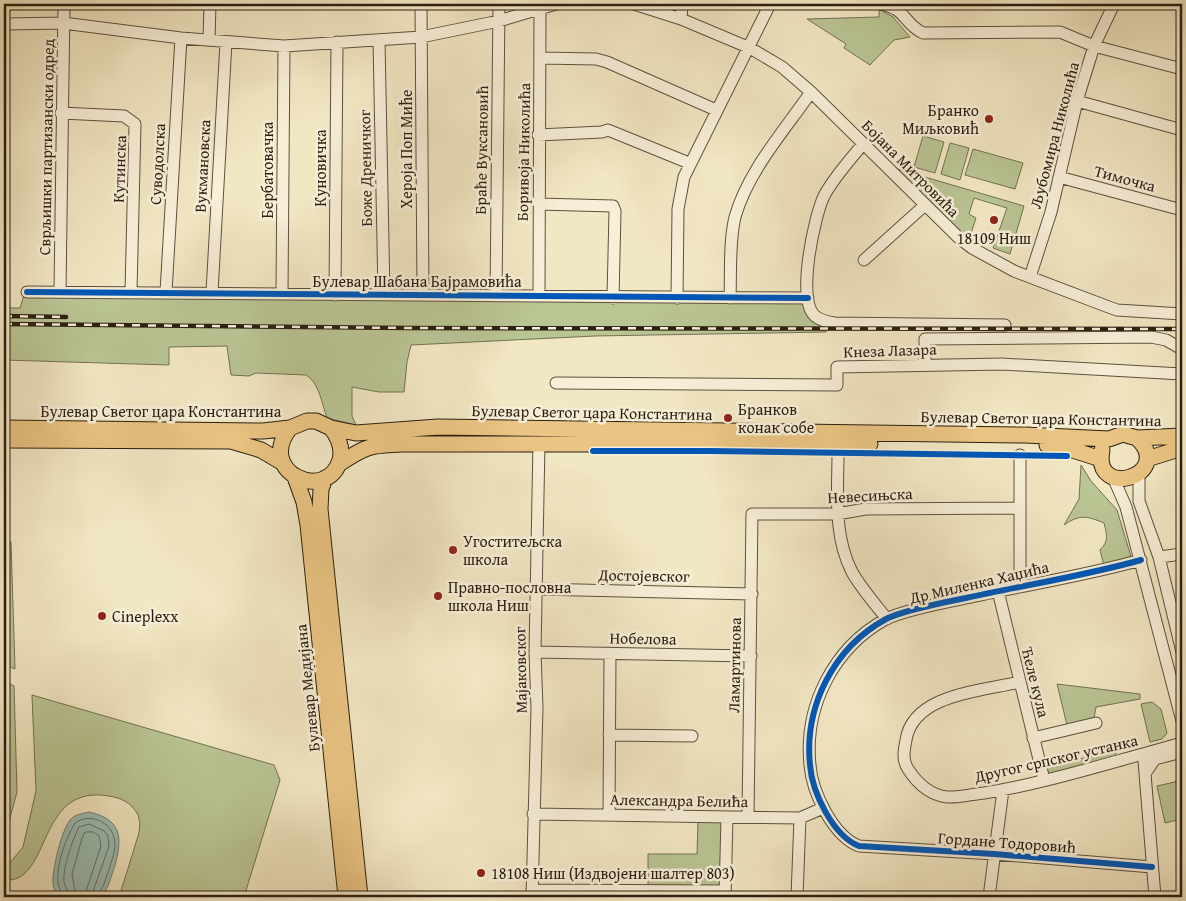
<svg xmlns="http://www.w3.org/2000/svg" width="1186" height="901" font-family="'Gentium Book Plus',serif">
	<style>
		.green { fill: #bac594; stroke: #727252 }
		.water { fill: #9bbfb6; stroke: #6e7f74 }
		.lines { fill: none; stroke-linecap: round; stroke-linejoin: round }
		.shore { stroke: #636f64; stroke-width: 1 }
		.minor-casing { stroke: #5d513e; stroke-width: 13 }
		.major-casing { stroke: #2b1f11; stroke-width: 17 }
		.minor { stroke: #f7efd8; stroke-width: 11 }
		.major { stroke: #e9c482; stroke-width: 15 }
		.rail-casing { stroke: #2b1f11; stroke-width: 4.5 }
		.rail { stroke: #f7efd8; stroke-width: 2.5; stroke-dasharray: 8; stroke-linecap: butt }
		.cycleway-casing { stroke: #f7efd8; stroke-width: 9 }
		.cycleway { stroke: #0057b8; stroke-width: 6 }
		.poi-dot { fill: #8f2418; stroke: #f7efd8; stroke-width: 2 }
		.labels { text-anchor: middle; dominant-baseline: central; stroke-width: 5; stroke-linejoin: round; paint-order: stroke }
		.poi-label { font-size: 16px; fill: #2b1f11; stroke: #f7efd8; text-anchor: start }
		.street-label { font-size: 16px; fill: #2b1f11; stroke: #f7efd8 }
	</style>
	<rect width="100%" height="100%" fill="#f2e7c3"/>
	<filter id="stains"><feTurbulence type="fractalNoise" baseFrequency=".004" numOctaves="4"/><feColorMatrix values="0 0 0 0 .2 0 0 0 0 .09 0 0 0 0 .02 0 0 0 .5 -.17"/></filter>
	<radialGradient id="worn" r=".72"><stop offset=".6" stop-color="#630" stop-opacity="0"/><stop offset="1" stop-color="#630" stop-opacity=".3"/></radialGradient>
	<!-- green -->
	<path class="green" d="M879 9 893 17 910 37 894 40 870 65 844 48 846 44 807 19 879 17Z
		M923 136 944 142 935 173 914 167Z
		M950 143 969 148 960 180 941 174Z
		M973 149 1023 163 1015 189 965 175Z
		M894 168 1024 206 1010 254 993 248 1007 208 974 198 969 214 976 218 969 240 961 235Z
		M25 292 807 299 825 322 826 332 595 336 411 345 407 362 404 392H379L352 387V416L356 425 327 418C322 404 319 382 306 375L256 373 249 376 231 375 227 346 169 347V365L4 360V308H20Z
		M1081 465 1091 481 1117 510 1132 560 1104 566 1100 550C1109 541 1107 535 1104 523 1087 516 1080 514 1064 525L1079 499Z
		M4 538 11 542 15 669 4 664Z
		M4 681 14 686 17 792 4 840Z
		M1057 684 1140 694V699L1096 707 1094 718 1067 725Z
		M32 695 274 765 280 780 244 897H119C125 878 131 859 137 839 140 832 141 820 137 813 130 802 121 798 109 796 39 784 51 874 11 880L5 869 23 847 36 791Z
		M1152 702 1161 709 1167 733 1162 739 1150 742 1141 704Z
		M1115 751 1117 760 1049 776 1047 768 1057 766V764Z
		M1179 781 1182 797V819L1165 823 1157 786Z
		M698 822H722V888L648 887V854H697Z"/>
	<!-- water -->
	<path class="water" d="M89 812C121 819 123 837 115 865 111 877 109 887 101 897H58C56 893 53 888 53 883 52 870 62 828 71 819 76 814 82 814 89 812Z"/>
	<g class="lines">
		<!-- shore -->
		<path class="shore" d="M62 897C62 892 58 887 58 882 56 864 66 838 75 823 92 811 116 824 115 846 114 857 108 872 104 884 102 889 98 892 98 897
			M69 897C68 891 65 887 64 882 62 870 73 838 79 827L89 824 104 831 108 836 109 846 91 897
			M76 897 72 874 82 838 85 832H93L99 836 101 846 84 897"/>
		<defs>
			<path id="minor" d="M421 4 423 295
				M634 4 681 19 750 48 782 67 811 92 959 238 972 248 1014 271 1106 306 1117 310 1182 314
				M881 4C907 9 903 23 923 33L1060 32 1094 46 1182 69
				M681 19 682 4
				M4 24 63 23 181 38 284 46 421 37 499 21 556 4
				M209 40 210 4
				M379 40 384 294
				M541 58 596 59 607 62 716 110
				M1077 101 1182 130
				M61 113 124 116 135 124 131 292
				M538 135 602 132 608 130 689 163
				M863 144C849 161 834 177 824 196 814 217 797 298 814 315 820 321 828 322 835 323L1005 325
				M1059 177 1182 210
				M539 204 613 206 615 211 613 298
				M864 260 925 205
				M1030 277 1051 212 1077 101 1094 46 1114 4
				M60 291 64 4
				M27 292 808 298
				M166 292 181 38
				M212 292 226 42
				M282 294 284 46
				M335 295 337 42
				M496 296 499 4
				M539 296 540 8
				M677 298 678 209 684 177 770 4
				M730 298C731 272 729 242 735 217 748 171 784 131 811 92
				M925 365V339L1151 337 1166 340 1182 349
				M556 383 837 385V367L1002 364 1182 374
				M838 453C838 493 833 535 852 572 861 588 875 604 887 619
				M1020 455V587
				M1139 474V501L1159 557 1182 652
				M1113 477 1126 507 1182 721
				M1159 557 1182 554
				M1141 560C1084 576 1025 585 966 598 946 602 904 610 886 619 833 648 804 707 810 765 812 792 833 836 859 846L994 854 1152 867
				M536 589 752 594
				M998 591 1044 780
				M535 652 751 656
				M1019 682C982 691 913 694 906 740 904 750 902 760 908 769 917 783 930 795 947 797 959 798 972 794 984 793 1040 784 1095 767 1150 752
				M609 735 692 736
				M1033 738 1096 723
				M1146 772 1155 759 1182 752
				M533 814 800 818 823 808
				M609 815 610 654
				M748 817 752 514H837L866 509 1020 508
				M532 890 725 891
				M532 897 537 708 535 652 539 443
				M725 897 727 817
				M797 897 800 818
				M989 897 1003 790
				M1155 897 1144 761 1150 752 1182 743"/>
			<path id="major" d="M4 428 263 431 290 428 307 421H316L331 428 356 433 438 427 1025 435 1109 439 1123 434 1137 438 1182 436
				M290 428C255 472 327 504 340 460 343 448 339 438 331 428
				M4 440 231 441 261 450 283 463
				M1047 445 1060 446 1101 459
				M1102 450C1092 501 1176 475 1137 438
				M1147 459 1182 448
				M339 464C366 446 370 445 403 444H870
				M295 477 304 502 308 525 346 897
				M325 478 321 489 320 509 360 897"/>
		</defs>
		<!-- minor casing -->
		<use href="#minor" class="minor-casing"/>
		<!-- major casing -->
		<use href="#major" class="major-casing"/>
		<!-- minor -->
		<use href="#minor" class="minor"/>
		<!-- major -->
		<use href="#major" class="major"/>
		<defs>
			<path id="rail" d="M4 316 66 317
				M4 324 409 328 1182 329"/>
		</defs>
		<!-- rail casing -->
		<use href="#rail" class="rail-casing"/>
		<!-- rail -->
		<use href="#rail" class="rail"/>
		<defs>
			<path id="cycleway" d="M27 292 808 298
				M593 451H711L1067 456
				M1141 560C1084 576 1025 585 966 598 946 602 904 610 886 619 833 648 804 707 810 765 812 792 833 836 859 846L994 854 1152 867"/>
		</defs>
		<!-- cycleway casing -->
		<use href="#cycleway" class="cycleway-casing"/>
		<!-- cycleway -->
		<use href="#cycleway" class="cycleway"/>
	</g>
	<!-- markers -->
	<g class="poi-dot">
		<circle cx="989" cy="119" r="5"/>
		<circle cx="994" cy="220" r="5"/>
		<circle cx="728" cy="418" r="5"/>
		<circle cx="453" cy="550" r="5"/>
		<circle cx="438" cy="596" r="5"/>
		<circle cx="102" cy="616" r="5"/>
		<circle cx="481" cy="873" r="5"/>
	</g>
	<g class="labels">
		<!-- poi labels -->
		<g class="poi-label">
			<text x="979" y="110" text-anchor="end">Бранко<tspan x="979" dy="18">Миљковић</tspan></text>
			<text x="994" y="238" text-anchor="middle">18109 Ниш</text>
			<text x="738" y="409">Бранков<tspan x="738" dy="18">конак собе</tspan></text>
			<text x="463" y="541">Угоститељска<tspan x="463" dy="18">школа</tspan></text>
			<text x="448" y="587">Правно-пословна<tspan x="448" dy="18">школа Ниш</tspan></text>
			<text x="112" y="616">Cineplexx</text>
			<text x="491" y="873">18108 Ниш (Издвојени шалтер 803)</text>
		</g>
		<!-- street labels -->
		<g class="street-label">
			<text transform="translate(1054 135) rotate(-75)">Љубомира Николића</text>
			<text transform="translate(46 147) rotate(-89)">Сврљишки партизански одред</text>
			<text transform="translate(406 149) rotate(-90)">Хероја Поп Миће</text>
			<text transform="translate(481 150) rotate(-89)">Браће Вуксановић</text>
			<text transform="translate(523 152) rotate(-89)">Боривоја Николића</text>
			<text transform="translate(157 164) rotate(-87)">Суводолска</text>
			<text transform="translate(202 166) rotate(-87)">Вукмановска</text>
			<text transform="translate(320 168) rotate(-90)">Куновичка</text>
			<text transform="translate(365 168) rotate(-91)">Боже Дреничког</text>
			<text transform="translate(911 168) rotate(45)">Бојана Митровића</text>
			<text transform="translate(119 169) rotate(-88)">Кутинска</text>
			<text transform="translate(267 170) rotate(-90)">Бербатовачка</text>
			<text transform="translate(1125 178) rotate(15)">Тимочка</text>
			<text x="417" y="281">Булевар Шабана Бајрамовића</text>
			<text transform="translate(890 350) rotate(-2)">Кнеза Лазара</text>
			<text x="161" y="411">Булевар Светог цара Константина</text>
			<text transform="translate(592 412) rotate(1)">Булевар Светог цара Константина</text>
			<text transform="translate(1041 418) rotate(1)">Булевар Светог цара Константина</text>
			<text transform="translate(870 495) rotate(-3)">Невесињска</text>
			<text transform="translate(644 575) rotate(1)">Достојевског</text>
			<text transform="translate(979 582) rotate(-13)">Др Миленка Хаџића</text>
			<text transform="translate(643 638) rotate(1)">Нобелова</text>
			<text transform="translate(734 665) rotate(-89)">Ламартинова</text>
			<text transform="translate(520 670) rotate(-91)">Мајаковског</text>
			<text transform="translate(1036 682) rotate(76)">Ћеле кула</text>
			<text transform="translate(307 688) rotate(-96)">Булевар Медијана</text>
			<text transform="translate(1056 758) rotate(-13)">Другог српског устанка</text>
			<text transform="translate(679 800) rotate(1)">Александра Белића</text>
			<text transform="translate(1007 842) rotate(4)">Гордане Тодоровић</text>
		</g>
	</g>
	<!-- margin -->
	<rect width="1186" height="901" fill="none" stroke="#f2e7c3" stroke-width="20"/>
	<rect x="5" y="5" width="1176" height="891" fill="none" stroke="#2b1f11" stroke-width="2.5"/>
	<rect x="10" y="10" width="1166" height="881" fill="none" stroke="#2b1f11"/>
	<rect width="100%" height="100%" filter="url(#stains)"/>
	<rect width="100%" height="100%" fill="url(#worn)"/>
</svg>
